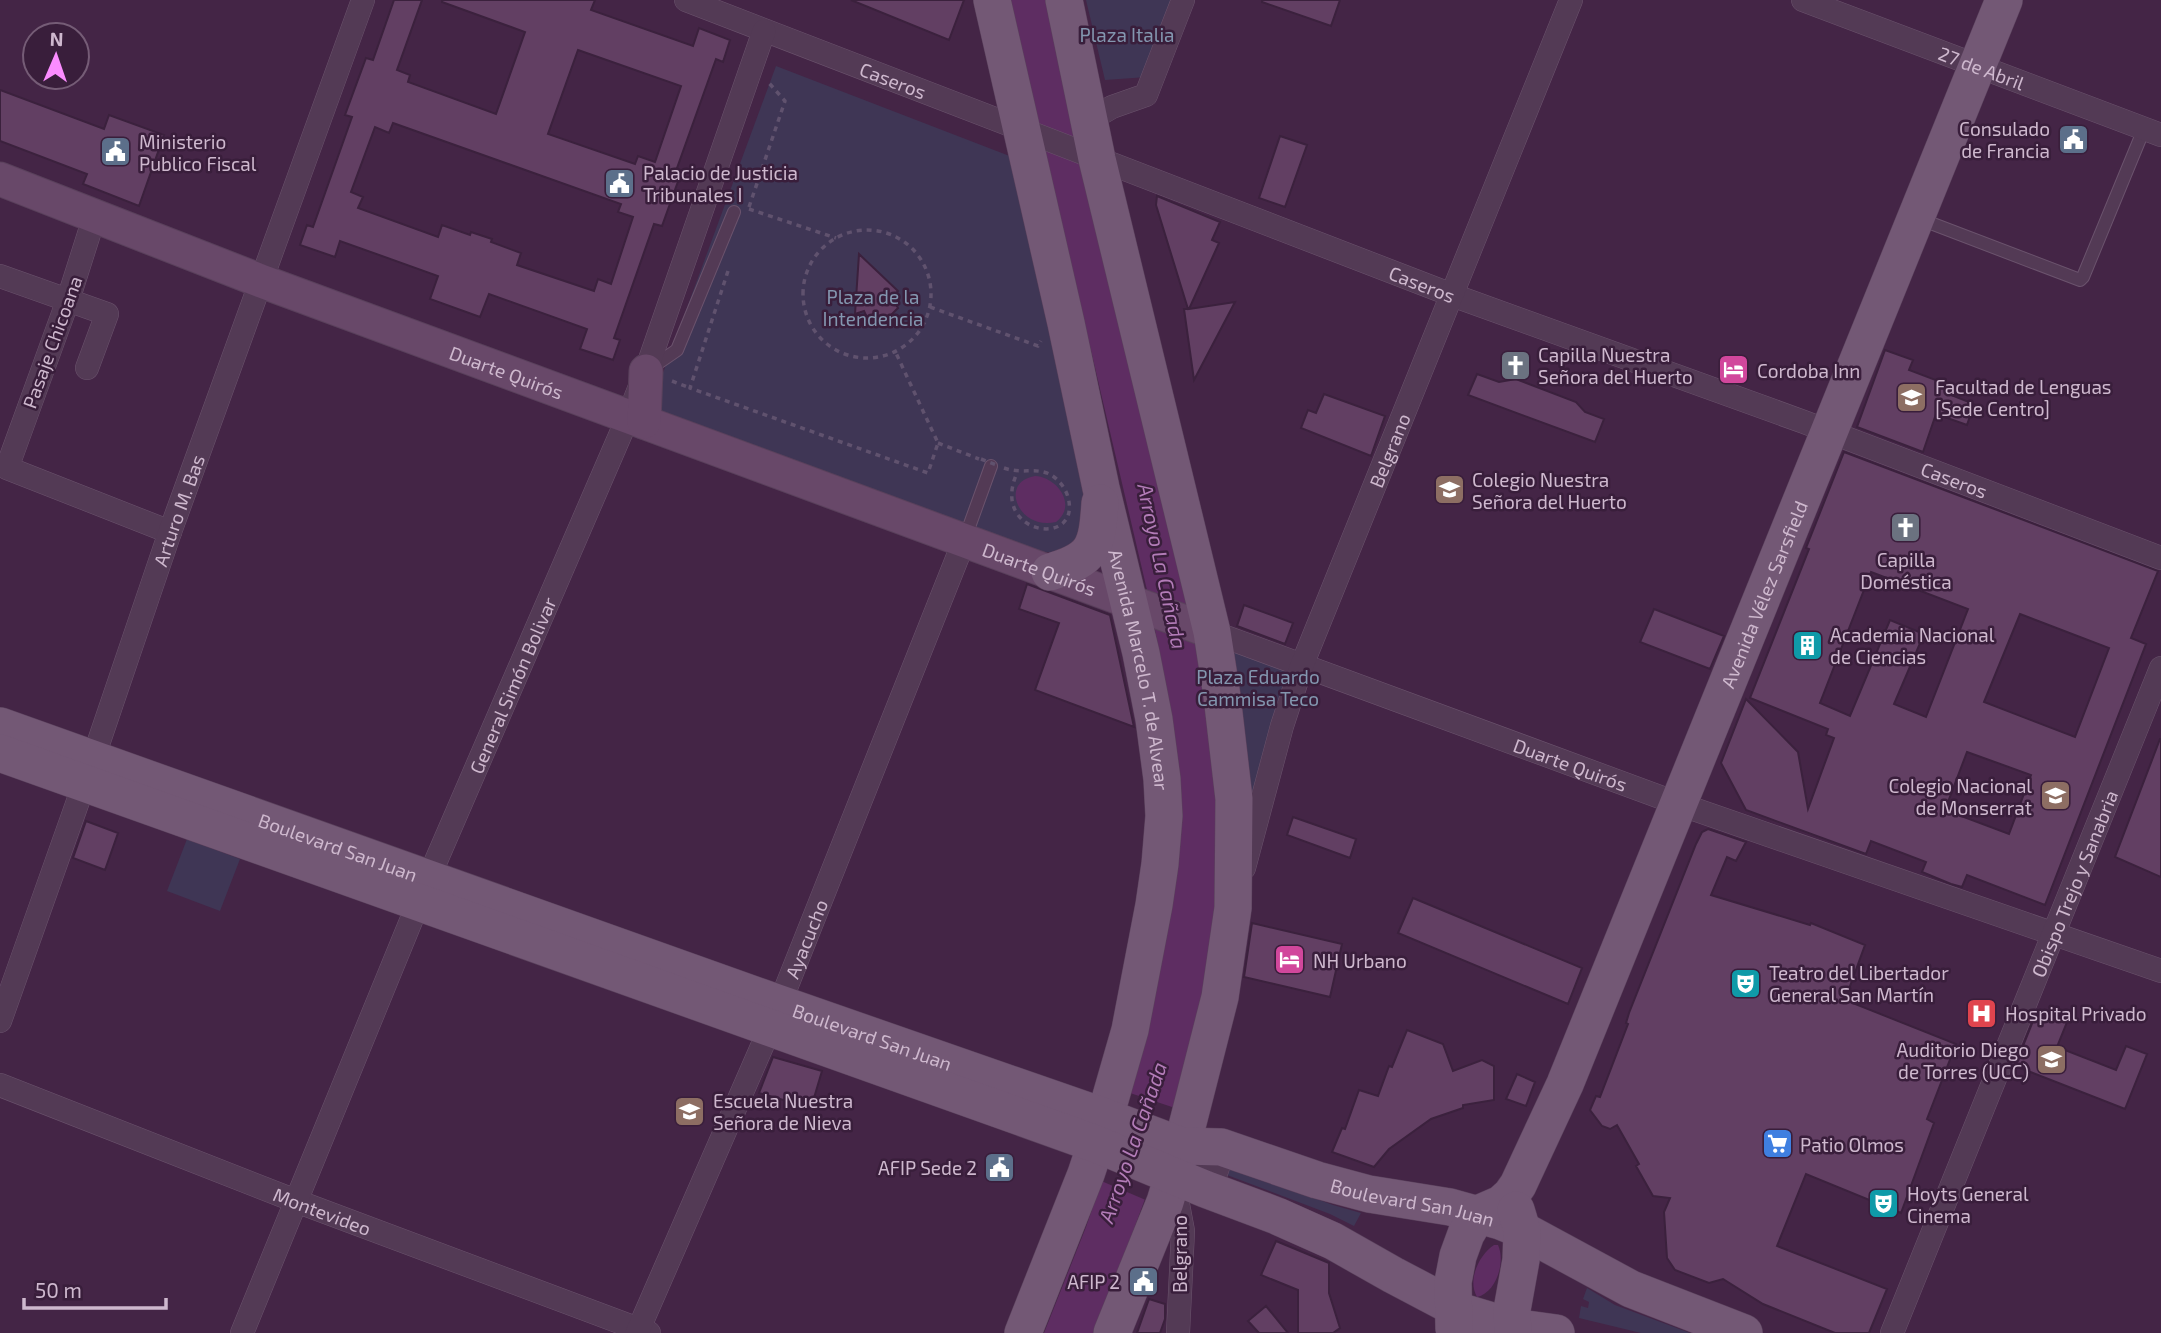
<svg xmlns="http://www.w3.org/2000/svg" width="2161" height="1333" font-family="'Exo 2',sans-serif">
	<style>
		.green { fill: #3f3655 }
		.water { fill: #5e2d62 }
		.pier { fill: #442546 }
		.building { fill: #623f63; stroke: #3b213d; stroke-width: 2; fill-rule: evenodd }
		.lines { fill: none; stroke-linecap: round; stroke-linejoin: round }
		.lane-casing { stroke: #6b536d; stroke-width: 14 }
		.street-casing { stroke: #6b536d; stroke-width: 24 }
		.secondary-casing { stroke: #5a415c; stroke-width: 35 }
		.primary-casing { stroke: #5a415c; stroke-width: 38 }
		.path { stroke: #60526e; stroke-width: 3.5; stroke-dasharray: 5 5; stroke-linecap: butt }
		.lane { stroke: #533a55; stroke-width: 12 }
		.street { stroke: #533a55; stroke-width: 23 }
		.secondary { stroke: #684869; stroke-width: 33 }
		.primary { stroke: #735875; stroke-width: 37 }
		.path-bridge { stroke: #60526e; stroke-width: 3.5; stroke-dasharray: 5 5; stroke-linecap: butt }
		.labels { text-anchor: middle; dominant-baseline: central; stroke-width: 5; stroke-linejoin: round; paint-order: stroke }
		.park-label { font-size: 19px; fill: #8396af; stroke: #391e3b }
		.street-label { font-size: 19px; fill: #ceb8ce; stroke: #391e3b }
		.poi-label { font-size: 19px; fill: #ceb8ce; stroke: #391e3b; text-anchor: start }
		.water-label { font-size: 21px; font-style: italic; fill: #b37cb8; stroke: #391e3b }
	</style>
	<rect width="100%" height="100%" fill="#442546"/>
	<!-- green -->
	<path class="green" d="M1086 0H1176L1147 77 1105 80Z
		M776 66 1020 160 1089 500 1087 535 1062 553 1033 551 650 408Z
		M1212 632 1302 665 1233 908Z
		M187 839 240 859 220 911 167 891Z
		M1230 1167 1333 1205 1361 1213 1354 1226 1330 1214 1227 1175Z
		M1587 1288 1615 1305 1690 1333H1641L1579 1318 1581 1306 1588 1308 1589 1302 1583 1299Z"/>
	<!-- water -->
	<path class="water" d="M1009 0H1052L1208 672 1223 892 1180 1103 1096 1333H1044L1086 1227 1117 1137 1162 665 1147 590Z
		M1035 476C1057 477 1078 505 1056 522 1019 531 998 482 1035 476Z
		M1494 1245H1498C1506 1262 1496 1293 1477 1297 1467 1280 1479 1255 1494 1245Z"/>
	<!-- pier -->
	<path class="pier" d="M1127 1092 1181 1110 1148 1201 1099 1180Z"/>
	<!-- building -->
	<path class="building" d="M394 0H422L397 70 410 75 408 82 496 114 525 32 442 2V0H595L591 10 693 46 699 28 730 40 723 62 716 59 676 171 681 173 662 226 654 224 614 338 620 340 613 360 580 349 587 329 489 294 480 317 430 299 438 276 340 241 335 257 300 245 307 225 313 227 352 117 345 115 366 58 373 60ZM578 50 681 86 655 162 638 156 635 164 548 134ZM393 123 621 204 618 212 633 217 611 284 598 279 594 291 517 265 521 253 491 242 492 239 471 232 470 235 442 225 438 237 358 208 363 197 351 192 375 127 389 133Z
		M851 0H964L949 40Z
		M1262 0H1340L1331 26 1262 2Z
		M0 90 104 129 109 115 164 135 139 206 83 184 87 174 0 141Z
		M1280 136 1307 145 1285 207 1259 198Z
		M1157 196 1220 222 1212 240 1219 243 1189 309 1235 302 1194 380 1184 309H1188L1156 205Z
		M859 254 898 291 892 297 898 308 887 319 871 326 864 311 855 314Z
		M1885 350 1913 360 1909 370 1949 385 1946 393 1974 404 1967 425 1936 414 1923 452 1857 427Z
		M1477 374 1499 382 1516 379 1576 402 1585 412 1604 419 1595 442 1468 395Z
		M1324 394 1385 416 1371 456 1301 428 1308 410 1316 413Z
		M1844 452 2158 571 2131 638 2146 644 2045 905 1967 875 1962 887 1951 884 1922 872 1926 862 1871 841 1866 854 1746 810 1721 763 1746 699 1798 752 1808 809 1834 738 1826 735 1828 729 1750 698 1809 549 1806 548ZM1871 572 1968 609 1926 717 1894 704 1924 634 1890 620 1850 716 1820 703ZM2020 614 2109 648 2075 737 1984 702ZM1967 752 2031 775 2009 834 1945 810Z
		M1027 584 1110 615 1134 727 1035 690 1059 623 1019 609Z
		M1244 605 1293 623 1285 644 1237 626Z
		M1654 609 1724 636 1710 669 1640 642Z
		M2160 739H2161V877L2115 857Z
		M1293 817 1356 839 1350 858 1287 835Z
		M86 821 118 833 105 870 73 858Z
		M1708 829 1746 842 1736 861 1727 857 1711 895 1810 925 1811 923 1865 945 1845 1000 1956 1044 1927 1119 1934 1123 1901 1213 1806 1174 1777 1246 1887 1289 1869 1333H1835L1763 1304 1723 1279 1709 1283 1675 1270 1667 1258 1664 1212 1670 1198 1653 1196 1636 1166 1639 1164 1617 1125 1610 1129 1602 1126 1590 1110 1596 1096 1600 1097 1628 1024 1626 1023 1629 1013 1696 844 1702 832Z
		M1413 898 1582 968 1568 1004 1398 933Z
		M1252 923 1342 944 1330 997 1244 977Z
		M2037 1011 2067 1022 2057 1047 2116 1070 2126 1046 2147 1054 2125 1109 2015 1066Z
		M1407 1030 1443 1044 1453 1071 1482 1060 1494 1066V1100L1463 1105V1108L1431 1119 1389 1149 1374 1167 1332 1152 1342 1128 1345 1129 1359 1090 1378 1096 1389 1066 1392 1067Z
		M773 1057 822 1071 811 1108 759 1093Z
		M1517 1074 1535 1082 1526 1106 1506 1099Z
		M1276 1241 1329 1263V1293L1340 1328 1333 1333H1298V1290L1261 1275Z
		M1149 1299 1165 1304V1319L1160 1333H1137Z
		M1266 1306 1288 1333H1259L1248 1321Z"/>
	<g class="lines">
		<defs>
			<path id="lane" d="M1920 219 2080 280 2083 277 2144 129
				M648 370 677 350 734 212
				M965 538 991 466"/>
			<g id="street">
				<path id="s1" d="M686 0 1452 295 1804 422 2161 558"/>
				<path id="s2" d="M1803 0 2161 135"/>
				<path d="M1088 121 1112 107 1146 95 1183 0"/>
				<path d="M95 215 68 300 7 468 170 532"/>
				<path d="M0 276 107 314 87 368"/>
				<path id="s3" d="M1212 632 1679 804 2161 971"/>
				<path id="s4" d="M1244 868 1282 726 1302 665 1571 0"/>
				<path id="s5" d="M0 1021 93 759 170 532 363 0"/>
				<path id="s6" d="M0 1085 296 1201 649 1333"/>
				<path d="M1206 1156 1220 1161 1216 1173 1202 1167Z"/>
				<path d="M1174 1183 1183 1231 1178 1333"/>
				<path id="s7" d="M242 1333 429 877 628 417 646 371 764 31"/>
				<path id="s8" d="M637 1333 770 1028 964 541"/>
				<path id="s9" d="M1892 1333 2161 668"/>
			</g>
			<g id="secondary">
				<path id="s10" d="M0 179 261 281 1212 632"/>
				<path d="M644 422 646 371"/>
			</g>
			<g id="primary">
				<path id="s11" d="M992 0 1066 323 1101 488 1141 653 1154 719 1162 779 1164 816 1160 864 1154 905 1130 1030 1105 1117 1086 1174 1023 1333"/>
				<path d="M1064 0 1097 159 1212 632 1222 696 1234 799 1233 908 1220 997 1182 1146 1165 1202 1112 1333"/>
				<path d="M1050 572C1094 559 1097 548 1100 503"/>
				<path id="s12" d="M0 726 780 1004 1105 1117 1182 1146 1221 1147 1317 1180 1369 1194 1450 1207 1500 1221 1522 1230 1631 1289 1744 1333"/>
				<path d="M0 753 1096 1144 1205 1189 1277 1216 1333 1241 1393 1275 1465 1313 1512 1327 1556 1333"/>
				<path id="s13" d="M1454 1328 1453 1282 1458 1256 1466 1234 1478 1214 1501 1204 1511 1195 1518 1185 1565 1084 2004 0"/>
				<path d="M1513 1333 1512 1310 1521 1260 1522 1230 1516 1210"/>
			</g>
		</defs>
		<!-- lane casing -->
		<use href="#lane" class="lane-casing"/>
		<!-- street casing -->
		<use href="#street" class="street-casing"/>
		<!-- secondary casing -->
		<use href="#secondary" class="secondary-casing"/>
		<!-- primary casing -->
		<use href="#primary" class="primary-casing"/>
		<!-- path -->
		<path class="path" d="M749 207 785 101 769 83
			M749 209 836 238
			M803 294a64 64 0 1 1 128 0a64 64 0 1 1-128 0Z
			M728 271 690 388 928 473 938 443 895 351
			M930 307 1038 346 1041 341
			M672 381 690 388
			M938 443 979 459
			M1004 468C1021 474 1033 468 1047 473 1057 477 1065 487 1068 497 1082 549 989 535 1017 473"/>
		<!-- lane -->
		<use href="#lane" class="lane"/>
		<!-- street -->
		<use href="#street" class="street"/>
		<!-- secondary -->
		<use href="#secondary" class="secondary"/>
		<!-- primary -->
		<use href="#primary" class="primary"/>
		<!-- path-bridge -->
		<path class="path-bridge" d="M981 459 999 466"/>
	</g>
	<!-- icons -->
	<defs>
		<symbol id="civic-square" viewBox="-11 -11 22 22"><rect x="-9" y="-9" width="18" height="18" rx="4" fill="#5c6f8a" stroke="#391e3b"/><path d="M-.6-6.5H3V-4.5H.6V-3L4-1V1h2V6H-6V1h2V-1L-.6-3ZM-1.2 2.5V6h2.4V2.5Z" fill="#fff"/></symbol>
		<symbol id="church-square" viewBox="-11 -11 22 22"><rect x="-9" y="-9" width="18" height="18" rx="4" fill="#6b7280" stroke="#391e3b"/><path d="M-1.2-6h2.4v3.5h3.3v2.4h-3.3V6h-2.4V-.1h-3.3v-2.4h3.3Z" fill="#fff"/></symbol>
		<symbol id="hotel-square" viewBox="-11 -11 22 22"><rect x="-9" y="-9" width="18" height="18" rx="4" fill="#d1479c" stroke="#391e3b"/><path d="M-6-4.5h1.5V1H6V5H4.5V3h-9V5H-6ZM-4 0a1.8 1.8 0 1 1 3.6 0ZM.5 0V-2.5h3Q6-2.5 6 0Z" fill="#fff"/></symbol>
		<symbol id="university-square" viewBox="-11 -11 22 22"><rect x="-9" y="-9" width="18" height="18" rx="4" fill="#8d6e63" stroke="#391e3b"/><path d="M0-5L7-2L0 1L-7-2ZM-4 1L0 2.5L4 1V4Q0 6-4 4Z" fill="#fff"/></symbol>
		<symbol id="school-square" viewBox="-11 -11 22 22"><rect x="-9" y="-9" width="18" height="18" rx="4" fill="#8d6e63" stroke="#391e3b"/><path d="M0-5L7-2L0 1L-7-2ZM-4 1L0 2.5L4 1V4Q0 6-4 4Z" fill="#fff"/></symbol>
		<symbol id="building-square" viewBox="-11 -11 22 22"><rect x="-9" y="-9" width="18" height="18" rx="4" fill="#0f9aa8" stroke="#391e3b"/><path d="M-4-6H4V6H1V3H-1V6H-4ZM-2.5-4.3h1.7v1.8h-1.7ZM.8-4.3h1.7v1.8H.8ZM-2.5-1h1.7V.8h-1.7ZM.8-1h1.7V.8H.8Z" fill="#fff"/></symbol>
		<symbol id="theatre-square" viewBox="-11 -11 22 22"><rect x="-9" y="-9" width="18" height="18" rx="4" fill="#0f9aa8" stroke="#391e3b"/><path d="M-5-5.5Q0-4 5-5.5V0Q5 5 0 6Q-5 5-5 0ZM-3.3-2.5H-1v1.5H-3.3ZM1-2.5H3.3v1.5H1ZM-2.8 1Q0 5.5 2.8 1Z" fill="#fff"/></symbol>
		<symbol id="hospital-square" viewBox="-11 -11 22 22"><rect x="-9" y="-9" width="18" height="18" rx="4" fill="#e0444e" stroke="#391e3b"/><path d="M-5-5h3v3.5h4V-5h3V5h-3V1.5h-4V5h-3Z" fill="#fff"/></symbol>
		<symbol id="supermarket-square" viewBox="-11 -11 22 22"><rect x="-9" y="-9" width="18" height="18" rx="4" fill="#3f7fe0" stroke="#391e3b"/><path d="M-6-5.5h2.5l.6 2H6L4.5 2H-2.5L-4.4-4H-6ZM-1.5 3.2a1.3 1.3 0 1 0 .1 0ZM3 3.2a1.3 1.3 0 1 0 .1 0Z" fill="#fff"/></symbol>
	</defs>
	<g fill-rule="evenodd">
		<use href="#civic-square" x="2056" y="122" width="35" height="35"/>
		<use href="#civic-square" x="98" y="134" width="35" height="35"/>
		<use href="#civic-square" x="602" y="166" width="35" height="35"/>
		<use href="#church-square" x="1498" y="348" width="35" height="35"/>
		<use href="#hotel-square" x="1716" y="352" width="35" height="35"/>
		<use href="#university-square" x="1894" y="380" width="35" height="35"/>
		<use href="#school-square" x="1432" y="472" width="35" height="35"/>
		<use href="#church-square" x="1888" y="510" width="35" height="35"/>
		<use href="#building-square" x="1790" y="628" width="35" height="35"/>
		<use href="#school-square" x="2038" y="778" width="35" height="35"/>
		<use href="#hotel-square" x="1272" y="942" width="35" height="35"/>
		<use href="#theatre-square" x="1728" y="966" width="35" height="35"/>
		<use href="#hospital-square" x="1964" y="996" width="35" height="35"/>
		<use href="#university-square" x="2034" y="1042" width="35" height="35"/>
		<use href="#school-square" x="672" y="1094" width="35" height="35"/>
		<use href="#supermarket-square" x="1760" y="1126" width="35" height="35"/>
		<use href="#civic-square" x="982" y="1150" width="35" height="35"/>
		<use href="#theatre-square" x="1866" y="1186" width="35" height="35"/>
		<use href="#civic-square" x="1126" y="1264" width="35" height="35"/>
	</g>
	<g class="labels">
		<!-- park labels -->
		<g class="park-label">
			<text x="1127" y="34">Plaza Italia</text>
			<text x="873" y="296">Plaza de la<tspan x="873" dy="22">Intendencia</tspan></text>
			<text x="1258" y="676">Plaza Eduardo<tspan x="1258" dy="22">Cammisa Teco</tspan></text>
		</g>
		<!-- street labels -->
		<g class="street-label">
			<text stroke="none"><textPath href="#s2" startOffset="191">27 de Abril</textPath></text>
			<text stroke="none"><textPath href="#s1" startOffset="222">Caseros</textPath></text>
			<text stroke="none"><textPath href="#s1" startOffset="789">Caseros</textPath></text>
			<text transform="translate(52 342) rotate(-70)">Pasaje Chicoana</text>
			<text stroke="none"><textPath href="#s10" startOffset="542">Duarte Quirós</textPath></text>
			<text stroke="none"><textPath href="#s4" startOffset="443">Belgrano</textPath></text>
			<text stroke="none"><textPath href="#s1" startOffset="1356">Caseros</textPath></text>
			<text stroke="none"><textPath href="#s5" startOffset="541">Arturo M. Bas</textPath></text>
			<text stroke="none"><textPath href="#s10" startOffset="1110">Duarte Quirós</textPath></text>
			<text stroke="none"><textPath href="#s13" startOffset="810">Avenida Vélez Sarsfield</textPath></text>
			<text stroke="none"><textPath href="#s11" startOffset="686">Avenida Marcelo T. de Alvear</textPath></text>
			<text stroke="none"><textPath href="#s7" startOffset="702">General Simón Bolivar</textPath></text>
			<text stroke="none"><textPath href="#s3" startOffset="382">Duarte Quirós</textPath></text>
			<text stroke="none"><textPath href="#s12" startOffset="359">Boulevard San Juan</textPath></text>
			<text stroke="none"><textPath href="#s9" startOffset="485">Obispo Trejo y Sanabria</textPath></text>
			<text stroke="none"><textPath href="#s8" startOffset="429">Ayacucho</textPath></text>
			<text stroke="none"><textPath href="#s12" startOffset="926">Boulevard San Juan</textPath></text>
			<text stroke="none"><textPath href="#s12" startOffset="1493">Boulevard San Juan</textPath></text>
			<text stroke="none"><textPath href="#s6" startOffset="346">Montevideo</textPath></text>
			<text transform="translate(1179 1254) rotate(-90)">Belgrano</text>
		</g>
		<!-- poi labels -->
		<g class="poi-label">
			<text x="2050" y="128" text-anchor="end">Consulado<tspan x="2050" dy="22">de Francia</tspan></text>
			<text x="139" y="141">Ministerio<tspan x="139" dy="22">Publico Fiscal</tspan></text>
			<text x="643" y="172">Palacio de Justicia<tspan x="643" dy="22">Tribunales I</tspan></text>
			<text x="1538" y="354">Capilla Nuestra<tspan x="1538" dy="22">Señora del Huerto</tspan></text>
			<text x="1757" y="370">Cordoba Inn</text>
			<text x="1935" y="386">Facultad de Lenguas<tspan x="1935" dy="22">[Sede Centro]</tspan></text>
			<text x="1472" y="479">Colegio Nuestra<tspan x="1472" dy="22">Señora del Huerto</tspan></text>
			<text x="1906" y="559" text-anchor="middle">Capilla<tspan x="1906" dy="22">Doméstica</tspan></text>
			<text x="1830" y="634">Academia Nacional<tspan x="1830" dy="22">de Ciencias</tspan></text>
			<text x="2032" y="785" text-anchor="end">Colegio Nacional<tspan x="2032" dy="22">de Monserrat</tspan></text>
			<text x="1313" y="960">NH Urbano</text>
			<text x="1769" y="972">Teatro del Libertador<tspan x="1769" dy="22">General San Martín</tspan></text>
			<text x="2005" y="1013">Hospital Privado</text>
			<text x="2029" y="1049" text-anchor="end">Auditorio Diego<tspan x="2029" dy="22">de Torres (UCC)</tspan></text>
			<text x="713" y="1100">Escuela Nuestra<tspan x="713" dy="22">Señora de Nieva</tspan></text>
			<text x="1800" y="1144">Patio Olmos</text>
			<text x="977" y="1167" text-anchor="end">AFIP Sede 2</text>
			<text x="1907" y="1193">Hoyts General<tspan x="1907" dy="22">Cinema</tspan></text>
			<text x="1120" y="1281" text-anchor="end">AFIP 2</text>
		</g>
		<!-- water labels -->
		<g class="water-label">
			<text transform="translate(1163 566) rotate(78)">Arroyo La Cañada</text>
			<text transform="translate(1132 1142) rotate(-71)">Arroyo La Cañada</text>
		</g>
	</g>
	<!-- north arrow -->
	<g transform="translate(56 56) rotate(2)"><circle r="33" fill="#391e3b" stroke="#755c76" stroke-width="2"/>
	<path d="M0-5L12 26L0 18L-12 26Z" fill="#fb8cff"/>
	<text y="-10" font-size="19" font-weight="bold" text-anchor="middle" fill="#ceb8ce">N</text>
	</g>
	<!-- scale -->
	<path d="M24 1298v10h142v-10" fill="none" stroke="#ceb8ce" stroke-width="3.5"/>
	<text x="35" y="1298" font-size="21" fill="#ceb8ce" stroke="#391e3b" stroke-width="5" paint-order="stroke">50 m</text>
</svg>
